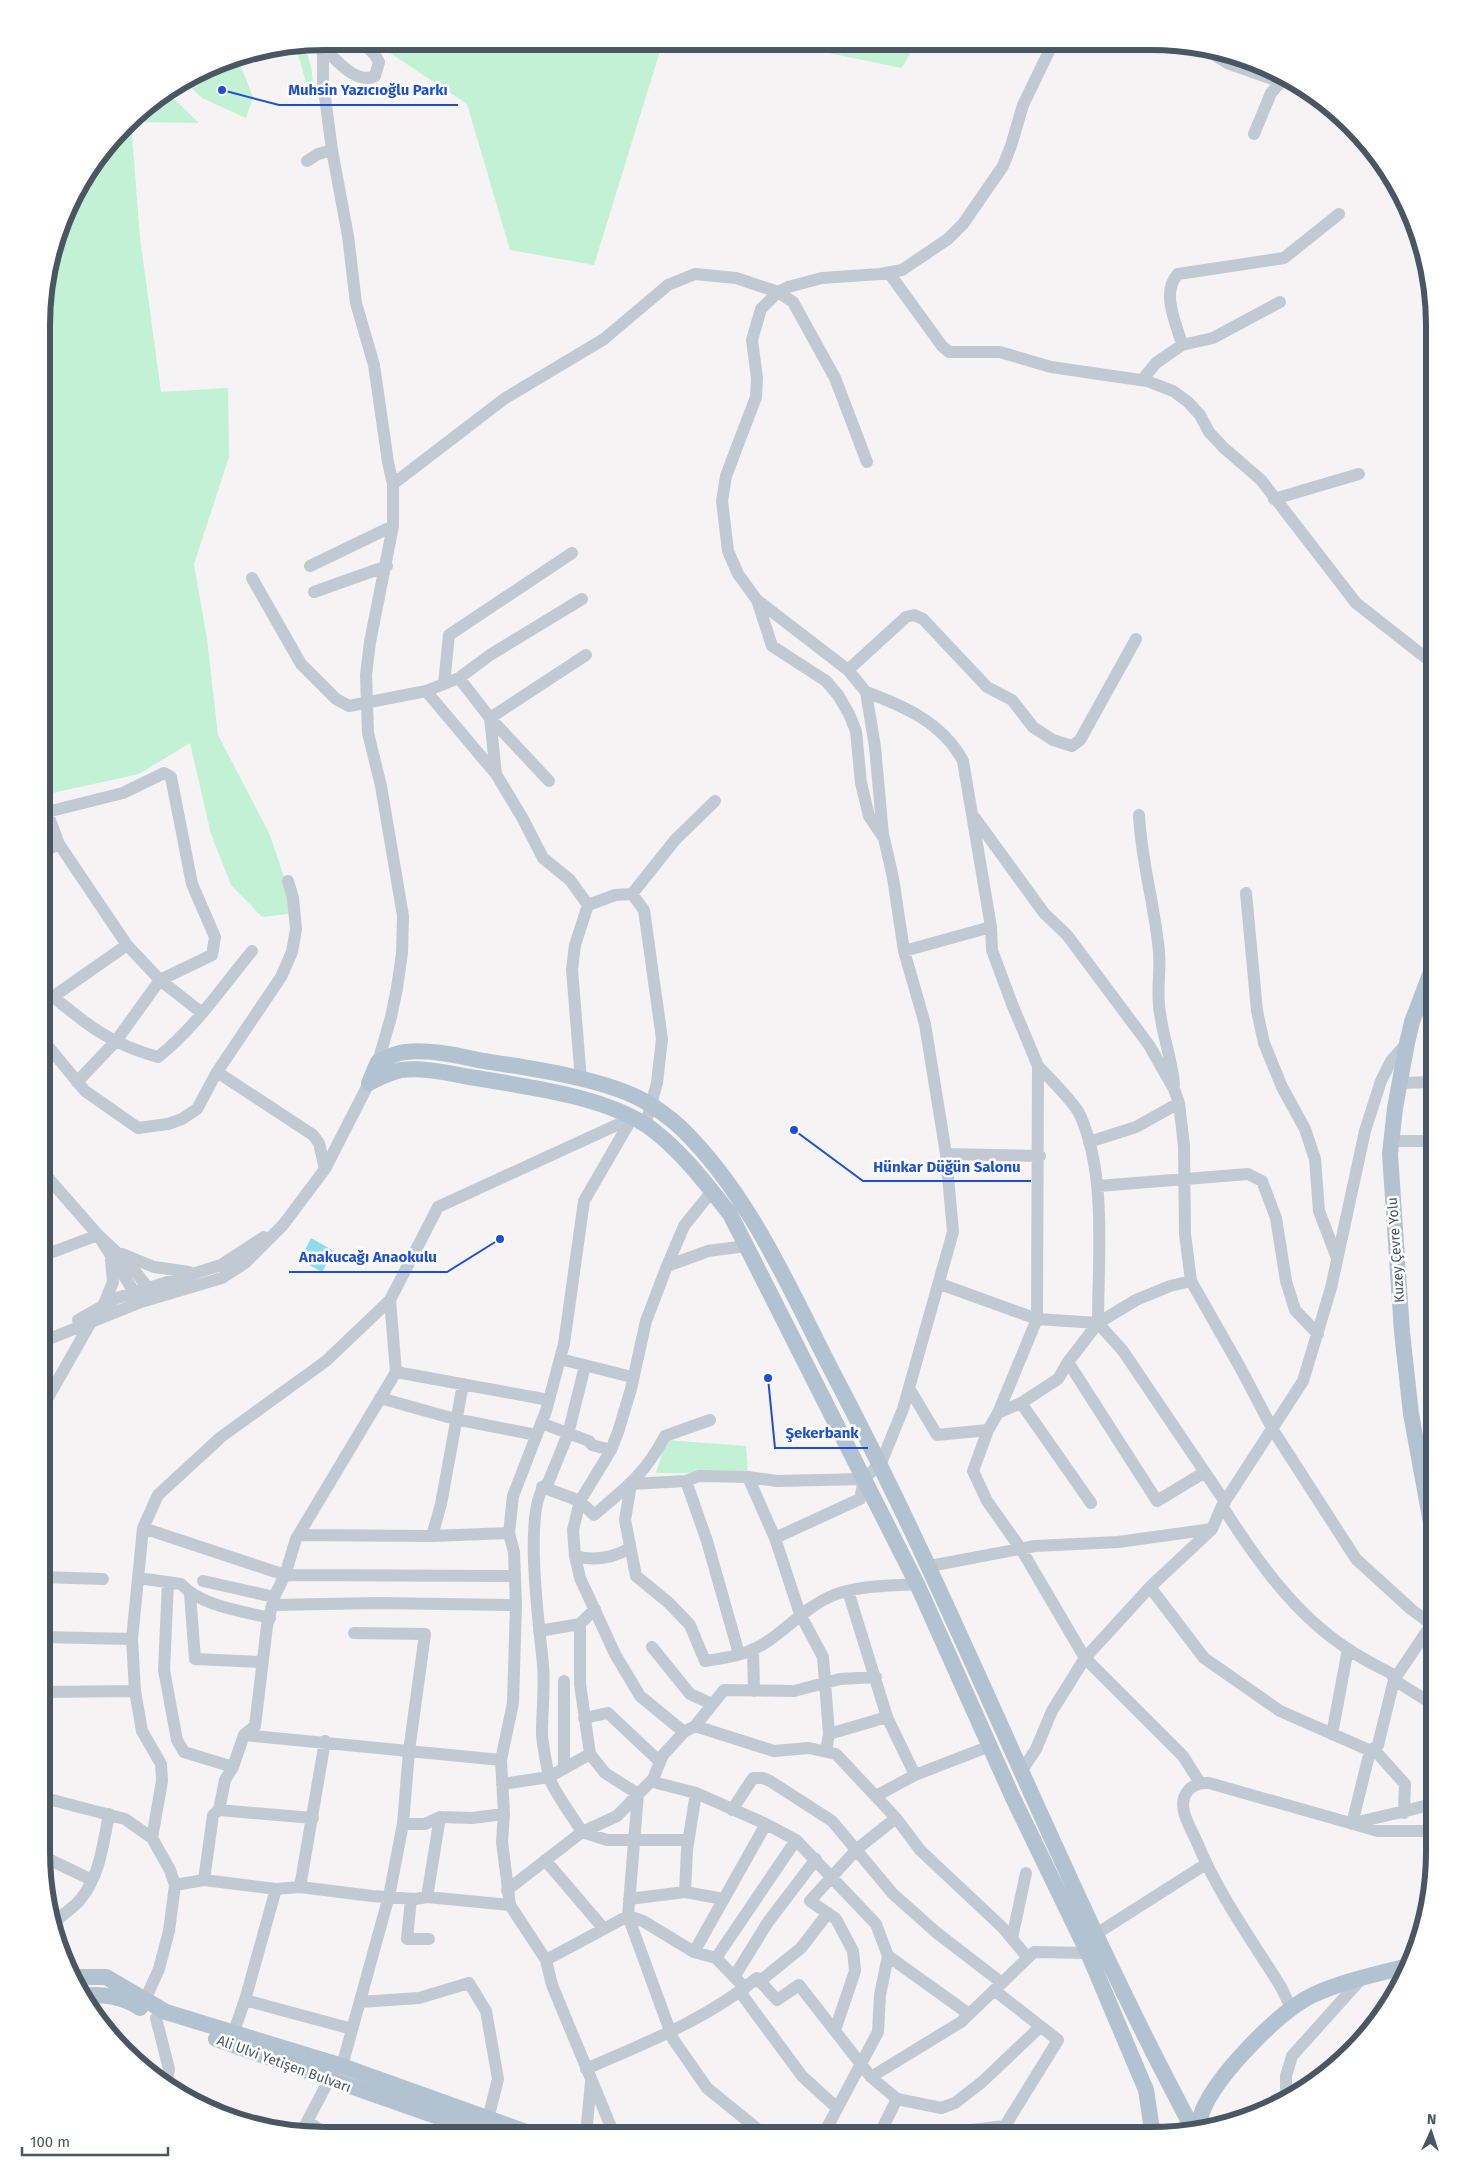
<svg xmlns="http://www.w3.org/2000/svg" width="1476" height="2177" font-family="'Fira Sans',sans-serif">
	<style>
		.green { fill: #c3f1d5 }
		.water { fill: #90daee }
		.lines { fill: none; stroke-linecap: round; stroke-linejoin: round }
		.minor { stroke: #c1cad2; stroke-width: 12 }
		.major { stroke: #b3c2d1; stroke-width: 16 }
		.labels { text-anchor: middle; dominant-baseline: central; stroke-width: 5; stroke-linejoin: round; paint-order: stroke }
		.street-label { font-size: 14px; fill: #4a5661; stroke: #fff }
		.rim { fill: none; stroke: #4a5661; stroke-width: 6 }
		.leader { fill: none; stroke: #1d4ed8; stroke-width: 2 }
		.callout-dot { fill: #1d4ed8; stroke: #fff; stroke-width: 2 }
		.callout-label { font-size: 15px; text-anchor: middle; font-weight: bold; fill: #1d4ed8; stroke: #fff; stroke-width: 5; stroke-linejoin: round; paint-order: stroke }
	</style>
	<rect width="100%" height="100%" fill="#f5f3f3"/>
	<!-- green -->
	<path class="green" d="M372 41 721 42 660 51 594 265 510 250 467 104Z
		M779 43H916L902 68Z
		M304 46C312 65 315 79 311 100L296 47Z
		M238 59 253 97 246 118 202 98 185 82 217 63Z
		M168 93 199 123 131 122 140 238 161 392 228 388 229 457 194 564 207 639 218 735 270 835 296 913 262 917 231 885 211 834 190 743 139 774 43 795 44 288 71 199 138 112Z
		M666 1440 746 1446 748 1474 656 1473Z"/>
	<!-- water -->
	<path class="water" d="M311 1238 334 1251 322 1272 300 1260Z"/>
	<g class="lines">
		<!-- minor -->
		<path class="minor" d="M361 41 375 55 379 62 375 76C356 85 337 60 323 48V82L332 150 348 236 356 303 374 365 388 462 393 484V526L370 642 366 675 368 733 381 786 403 916 402 953 397 988 391 1017 378 1062
			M1204 48 1227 63 1281 82 1271 93 1254 134
			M307 161 318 154 332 150
			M889 273 942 346 949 352H1000L1051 367 1147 381 1173 391 1188 402 1200 415 1209 432 1224 448 1261 480 1356 603 1435 665
			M1182 345 1213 338 1280 302
			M1142 380 1156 363 1182 345C1177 324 1160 293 1178 274L1284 258 1339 214
			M393 484 504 399 604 339 668 285 695 274 736 278 778 292 793 302 835 378 867 462
			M1274 499 1359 474
			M310 566 393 526
			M252 578 301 664 336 699 349 706 426 691 459 678 490 655 582 599
			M314 592 387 566
			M757 600 848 670 866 692 875 747 883 835
			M848 670 906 617 914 615 923 619 987 687 1012 700 1033 727 1053 740 1072 746 1080 740 1136 639
			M459 678 490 718 549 781
			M444 684 449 635 572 553
			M426 691 496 774 523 819 543 858 570 880 588 905 575 945 572 970 581 1080
			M866 692C904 706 943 723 963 761L991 927 992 950 1012 1004 1038 1066 1037 1319 998 1413 988 1430 973 1471 987 1501 1021 1549 1085 1658 1183 1756 1200 1783
			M496 774 490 718 586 655
			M47 812 59 844 127 945 160 980 202 1013
			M43 813 123 793 164 773 171 777 192 884 215 937 212 955 160 980 116 1041 77 1082
			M1139 815C1141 861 1155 906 1159 952 1161 972 1156 991 1160 1013 1163 1037 1172 1060 1174 1084
			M975 818 1044 913 1067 935 1149 1045 1174 1089 1179 1103 1184 1146 1185 1234 1191 1281 1241 1369 1273 1430 1356 1559 1412 1610 1434 1626
			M43 852 59 844
			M1246 893 1257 1011 1264 1043 1282 1087 1305 1129 1315 1159 1319 1211 1337 1258
			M632 894 644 910 662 1039 657 1083 645 1126
			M588 905 615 895 632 894 675 840 715 801
			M904 951 991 927
			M43 989C54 997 64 1006 76 1015 100 1035 128 1049 158 1057 195 1028 222 987 252 951
			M54 996 127 945
			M42 1039 85 1091 138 1128 168 1124 182 1119 197 1109 217 1072 281 977 292 952 296 929 293 898 288 881
			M1038 1066C1049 1078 1074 1102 1080 1115 1107 1175 1098 1258 1098 1323L1123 1351 1225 1502
			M217 1072 313 1135 319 1143 325 1169
			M1399 1083 1434 1082
			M1391 1141H1434
			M1089 1142 1136 1127 1179 1103
			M946 1154 1040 1156
			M42 1171 98 1235 138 1298
			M1098 1186 1248 1174 1262 1181 1276 1218 1286 1281 1295 1310 1318 1334
			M122 1254 154 1267 189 1272
			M42 1256 98 1235 130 1265 153 1294
			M667 1266 684 1226 712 1191
			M940 1284 1037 1319 1098 1323
			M103 1306 113 1282 111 1260
			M78 1320 117 1298 221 1265 264 1237
			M42 1344 49 1339 141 1302 222 1278 245 1263 283 1225 325 1169 369 1083
			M560 1359 632 1377
			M1068 1362 1157 1501 1205 1472
			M585 1366 568 1434 548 1483C521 1500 540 1632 543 1664 545 1687 542 1710 542 1732 542 1743 547 1767 549 1777 552 1789 575 1820 582 1832L607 1840H688
			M396 1372 549 1400
			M909 1388 937 1435 988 1430
			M380 1398 455 1419 536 1435
			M1021 1403 1091 1503
			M42 1408 91 1322
			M998 1413 1021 1403 1058 1379 1068 1362 1098 1323 1136 1300 1170 1286 1191 1281
			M541 1423 589 1441 592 1445 611 1450
			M748 1477 775 1538 800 1614 823 1657 829 1734 826 1751
			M864 1479 777 1481 748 1477 699 1476 686 1481 631 1484 625 1520 636 1576 669 1603 690 1625 705 1661C719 1659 734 1657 747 1652 778 1641 801 1608 834 1595 860 1585 890 1586 917 1584
			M686 1481 707 1541 739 1654
			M542 1487 580 1501 594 1515C626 1488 645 1474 665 1436L710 1420
			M1222 1506C1256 1559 1294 1614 1348 1649 1362 1659 1377 1666 1392 1674L1394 1680 1434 1705
			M143 1528 285 1575 513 1576
			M299 1535 432 1536 509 1533
			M432 1536 441 1504 463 1384
			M775 1538 860 1499 864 1479 881 1463 903 1409 953 1232 946 1154 925 1024 904 951 893 878 884 838 869 816 861 783 856 731 849 714 838 695 826 681 772 646 757 600 738 574 728 551 722 501 726 476 756 397 757 378 752 340 761 309 778 292 788 287 822 278 880 274 902 270 948 239 963 224 1003 166 1011 146 1023 105 1053 43
			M575 1556C594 1561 613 1558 630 1548
			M930 1566 1035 1546 1118 1542 1212 1529
			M42 1577 103 1579
			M138 1578 181 1584C201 1606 241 1611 270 1618
			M203 1581 274 1597
			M168 1582 164 1670 177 1740 184 1752 233 1767
			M1150 1587 1204 1658 1280 1711 1378 1754 1405 1784 1404 1813
			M848 1591 887 1717 915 1775
			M190 1594 195 1659 261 1662
			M273 1605 378 1603 516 1605
			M580 1624V1684L590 1754 605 1773 638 1794 628 1916 673 2039 707 2088 765 2135
			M1431 1625 1394 1680 1378 1745 1370 1751 1352 1824C1380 1816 1407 1812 1434 1803
			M539 1631 580 1624 595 1609
			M42 1637 132 1639
			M44 1637V1545
			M652 1647 690 1694 712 1704
			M753 1649 754 1691
			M41 1692 135 1691
			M584 1718 608 1713 659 1761
			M695 1726 774 1751 809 1748 836 1754 896 1818 920 1850 1003 1928 1028 1958
			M684 1732 640 1696 615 1654 580 1578 575 1556 573 1530 580 1501 611 1450 618 1432 631 1389 646 1321 667 1266 708 1251 746 1246
			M829 1734 887 1717
			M1332 1734 1348 1649
			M244 1735 501 1760
			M564 1769V1681
			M1021 1772 1036 1749 1052 1711 1085 1658 1150 1587 1212 1529 1222 1506 1303 1381 1331 1288 1365 1131 1381 1081 1391 1061 1407 1043
			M653 1779 657 1783 696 1793 766 1824 796 1840 876 1924 888 1956 880 1995 878 2032 823 2135
			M502 1784 549 1777 590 1754
			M41 1790 45 1801 47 1875 44 1876
			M876 1796 915 1775 990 1746
			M41 1797 125 1819 152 1838 170 1870 175 1885 169 1931 159 1969 145 2000
			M219 1810 313 1818
			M732 1810 753 1778H763L770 1781 832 1821 893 1894 937 1933 1002 1983
			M403 1824H425L440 1817 472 1818 504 1814
			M152 1838 162 1781 161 1764 142 1731 135 1691 132 1639 143 1528 158 1495 221 1437 326 1361 390 1300 438 1207 632 1118
			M46 1858 92 1880
			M545 1860 604 1929
			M204 1880 213 1815 219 1810 225 1780 233 1767 244 1735 255 1726 267 1626 274 1597 285 1575 296 1539 396 1372 390 1300
			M175 1885 204 1880 276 1889 300 1887 372 1896 415 1899 427 1897 510 1905
			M300 1887 325 1741
			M507 1890 582 1832 617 1816 653 1779 663 1755 684 1732 695 1726 724 1690 794 1691 840 1679 876 1677
			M685 1892 687 1850 696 1793
			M427 1897 440 1817
			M411 1899 407 1939H429
			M629 1899 685 1892 723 1899
			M51 1921H56C63 1914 73 1908 80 1900 100 1876 103 1844 109 1814
			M1096 1934 1206 1864
			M1012 1938 1026 1873
			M694 1952 766 1824
			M888 1956 969 2014
			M716 1958 796 1840
			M546 1960 628 1916 643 1921 694 1952 716 1958 745 1988
			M734 1977 768 1922 816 1859
			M759 1982 801 1948 828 1913
			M994 1990 1058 2040 1005 2126 1006 2135
			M740 1992 802 2076 837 2108
			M245 2000 352 2029
			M360 2002 419 1998 469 1983 486 2011 498 2079 488 2119
			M1291 2008 1281 1987C1251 1939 1217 1892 1196 1840 1192 1831 1186 1821 1184 1812 1180 1794 1191 1782 1209 1783L1378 1831H1434
			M93 2012 96 1994
			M156 2018 169 2069 166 2085
			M835 2030 855 1971 853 1951 836 1919 810 1901 857 1849 896 1818
			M233 2034 245 2000 276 1889
			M342 2066 389 1896 403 1824 409 1751 425 1634 354 1633
			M586 2069C645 2043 706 2020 757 1978L777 2000 799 1985 871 2077 897 2099 941 2108 955 2103 982 2082 1040 2027
			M1332 2069 1340 2058 1365 2034
			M871 2077 961 2022 1034 1952 1088 1953
			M1286 2100V2076L1292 2056 1362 1978
			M309 2122 324 2133
			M301 2133 329 2080
			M586 2134 591 2082
			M614 2134 552 1985 546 1960 510 1905 502 1842 504 1814 501 1760 513 1703 516 1605 514 1552 509 1533 513 1496 546 1411 564 1344 584 1201 632 1118
			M879 2135 897 2099
			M930 2135 1005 2126"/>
		<!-- major -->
		<path class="major" d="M369 1083 378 1062C386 1058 395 1053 405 1052 431 1049 459 1056 484 1061 530 1068 607 1079 646 1102 658 1109 671 1119 681 1128 751 1196 790 1290 834 1375 964 1622 1062 1885 1194 2131
			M369 1083C379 1078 389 1072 401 1070 425 1067 452 1074 476 1078 529 1087 610 1097 653 1130 683 1153 707 1185 730 1214L917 1584 1013 1798 1088 1953 1146 2090 1153 2136
			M1434 1539 1411 1414 1402 1332 1390 1154 1395 1108 1407 1043 1412 1022 1434 964
			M70 1977H106L166 2012 342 2066 532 2134
			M83 1996C101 1993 124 1997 140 2008
			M216 2039 487 2134
			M1200 2131C1201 2125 1200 2117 1202 2112 1216 2076 1279 2011 1313 1995 1343 1981 1377 1974 1408 1966
			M1173 2134 1179 2133"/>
	</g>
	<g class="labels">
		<!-- street labels -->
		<g class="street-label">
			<text transform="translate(1396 1250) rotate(-94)">Kuzey Çevre Yolu</text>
			<text transform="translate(284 2064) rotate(20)">Ali Ulvi Yetişen Bulvarı</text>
		</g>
	</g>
	<!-- crop -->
	<path d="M0 0H1476V2177H0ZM325 50H1151A275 275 0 0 1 1426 325V1852A275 275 0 0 1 1151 2127H325A275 275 0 0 1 50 1852V325A275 275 0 0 1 325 50Z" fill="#fff" fill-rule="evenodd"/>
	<path class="rim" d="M325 50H1151A275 275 0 0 1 1426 325V1852A275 275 0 0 1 1151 2127H325A275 275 0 0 1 50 1852V325A275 275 0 0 1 325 50Z"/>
	<!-- callouts -->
	<path class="leader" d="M222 90L279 105H458M794 1130L863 1181H1031M500 1239L447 1272H289M768 1378L775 1448H868"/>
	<g class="callout-dot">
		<circle cx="222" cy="90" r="5"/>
		<circle cx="794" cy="1130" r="5"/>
		<circle cx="500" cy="1239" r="5"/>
		<circle cx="768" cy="1378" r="5"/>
	</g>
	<g class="callout-label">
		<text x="368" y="95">Muhsin Yazıcıoğlu Parkı</text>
		<text x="947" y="1172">Hünkar Düğün Salonu</text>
		<text x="368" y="1262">Anakucağı Anaokulu</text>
		<text x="822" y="1438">Şekerbank</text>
	</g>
	<!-- north arrow -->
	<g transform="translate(1431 2132) rotate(3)" stroke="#ffffff" stroke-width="4" paint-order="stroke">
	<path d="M0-4L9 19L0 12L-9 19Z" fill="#4a5661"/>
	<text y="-8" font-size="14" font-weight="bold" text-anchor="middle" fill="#4a5661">N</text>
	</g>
	<!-- scale -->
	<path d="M22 2147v8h146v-8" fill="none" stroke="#4a5661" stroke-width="2.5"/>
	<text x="30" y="2147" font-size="15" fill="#4a5661" stroke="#ffffff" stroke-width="4" paint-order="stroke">100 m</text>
</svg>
